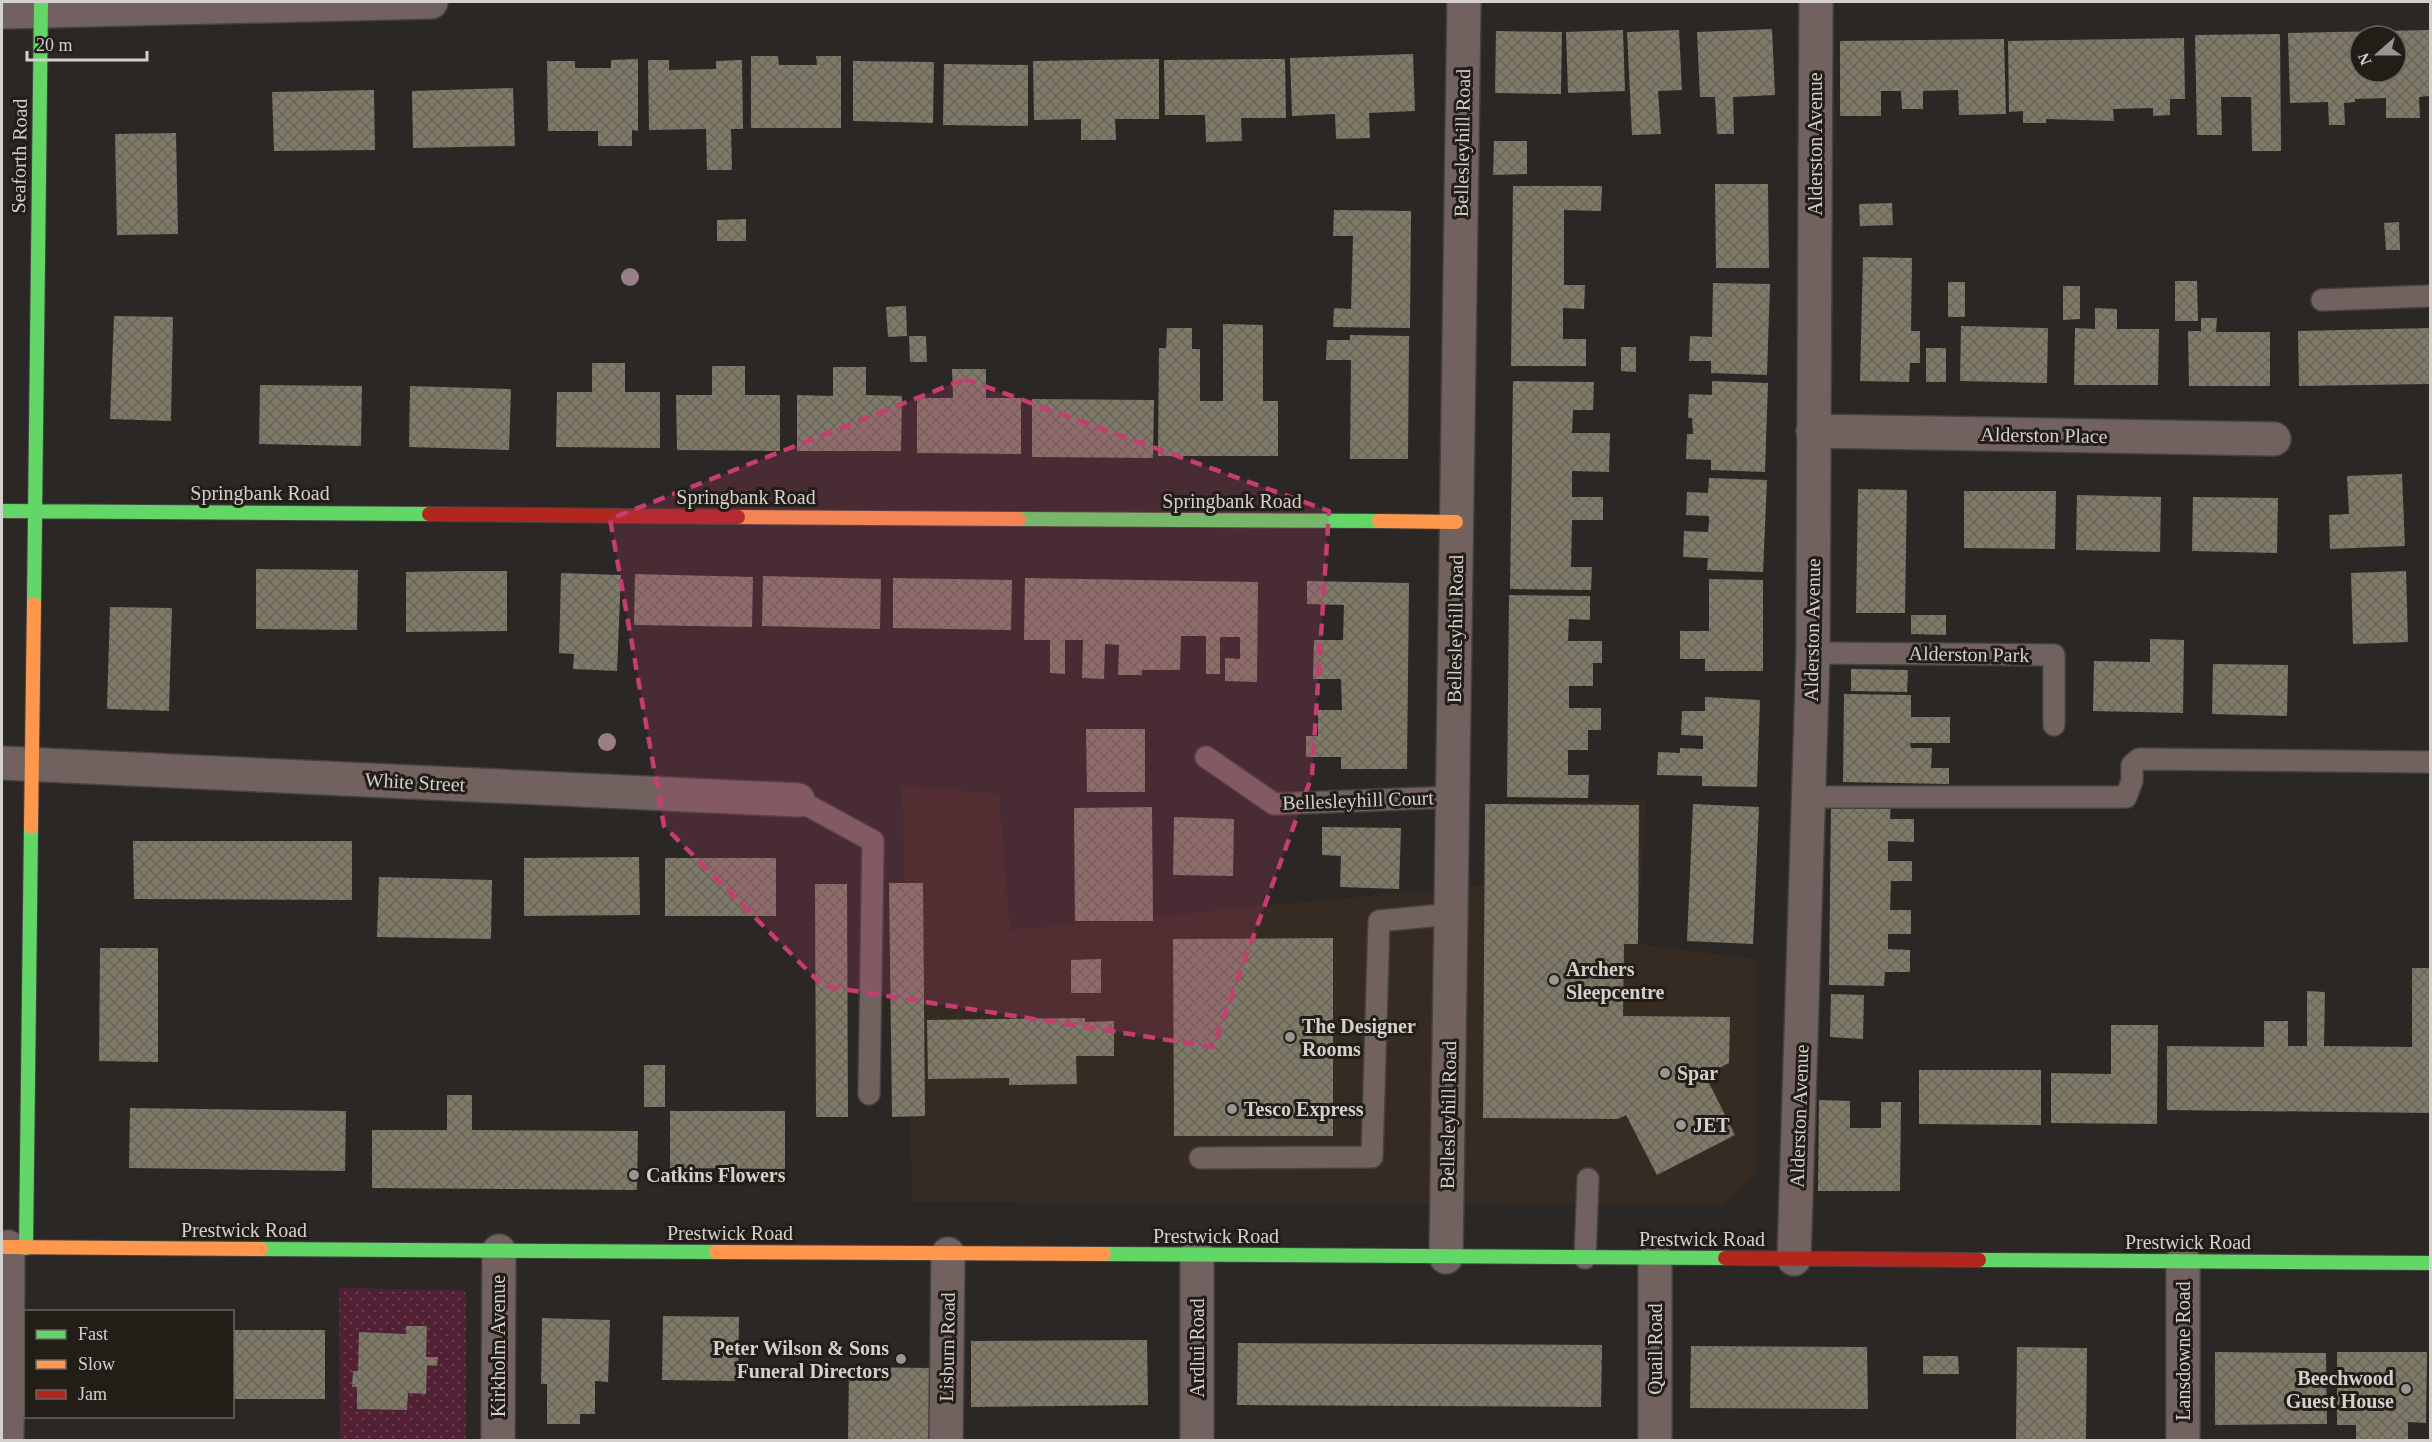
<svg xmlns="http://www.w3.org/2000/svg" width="2432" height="1442" font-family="Georgia,serif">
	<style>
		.built { fill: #352b23 }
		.garden { fill: url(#garden-dots) }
		.building { fill: url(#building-cross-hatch); fill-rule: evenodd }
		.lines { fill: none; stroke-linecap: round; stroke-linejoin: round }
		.lane-casing { stroke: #444241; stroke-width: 24 }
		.street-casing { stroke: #444241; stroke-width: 36 }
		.fast-casing { stroke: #444241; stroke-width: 16 }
		.slow-casing { stroke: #444241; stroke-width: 16 }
		.jam-casing { stroke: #444241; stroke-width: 16 }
		.lane { stroke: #72625f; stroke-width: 21 }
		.street { stroke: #72625f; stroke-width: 33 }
		.fast { stroke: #63d668; stroke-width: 14 }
		.slow { stroke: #ff974d; stroke-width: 14 }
		.jam { stroke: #b3261e; stroke-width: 14 }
		.tree { fill: #997e86 }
		.marked { fill: #c63d72; fill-opacity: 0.2; stroke: #c63d72; stroke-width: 4.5; stroke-dasharray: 12 8; stroke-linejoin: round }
		.poi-dot { fill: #989592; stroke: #231d18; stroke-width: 2 }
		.labels { text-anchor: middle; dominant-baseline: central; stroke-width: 6; stroke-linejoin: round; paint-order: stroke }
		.street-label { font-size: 20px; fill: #d4d0cd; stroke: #231d18 }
		.poi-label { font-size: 20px; font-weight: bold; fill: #d4d0cd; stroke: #231d18; text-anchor: start }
	</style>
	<defs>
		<pattern id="garden-dots" width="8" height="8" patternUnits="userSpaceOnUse" patternTransform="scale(1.5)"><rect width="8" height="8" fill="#512034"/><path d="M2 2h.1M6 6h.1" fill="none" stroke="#693f50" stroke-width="1.8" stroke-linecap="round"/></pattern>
		<pattern id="building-cross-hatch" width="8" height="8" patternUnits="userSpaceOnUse" patternTransform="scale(1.5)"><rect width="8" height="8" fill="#807a69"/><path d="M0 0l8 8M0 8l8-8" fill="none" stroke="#6a655a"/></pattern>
	</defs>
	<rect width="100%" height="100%" fill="#2a2725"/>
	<!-- built -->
	<path class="built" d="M902 785 999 794 1010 930 1484 885 1485 804 1646 800 1638 944 1757 959 1756 1172 1723 1205 912 1202Z"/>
	<!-- garden -->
	<path class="garden" d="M339 1288 461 1290 466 1293V1440H340Z"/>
	<!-- building -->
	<path class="building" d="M1772 29 1775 95 1733 97 1734 134H1717L1715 97H1700L1697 32Z
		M1623 30 1625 91 1568 93 1566 32Z
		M1679 30 1682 90 1658 91 1661 134 1632 135 1627 32Z
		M2430 30V96L2419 97 2420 118H2386V98L2355 99V102L2344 103 2345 125H2329L2328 102 2290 103 2288 33ZM2360 36H2396V72H2360Z
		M1496 31 1562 32 1561 94 1495 93Z
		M2280 34 2281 151H2252L2251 97H2221L2222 135H2197L2195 35Z
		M2184 38 2185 99H2170V115L2153 116V108L2113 109 2114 121 2046 119V123H2023V111L2009 112 2008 41Z
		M2004 39 2006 114 1959 115 1958 90 1923 91V109H1902L1901 91H1881V116H1840V41Z
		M1413 54 1415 111 1369 113 1370 138 1336 139 1335 114 1292 116 1290 58Z
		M751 56H778L779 65H817L816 56H841V128H751Z
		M638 59V131L632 130V146H598V131H548L547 61H575V68H611V60Z
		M1159 59V119H1115L1116 140H1081V119L1034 120 1033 61Z
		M1285 59 1286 118H1241L1242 141 1206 142 1205 115H1165L1164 60Z
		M648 60H669V70L716 69V61L742 60 743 129H731L732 170H707L706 129 649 130Z
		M853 61 934 62 933 123 853 121Z
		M944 64 1028 65V126L943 125Z
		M513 88 515 146 413 148 412 91Z
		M374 90 375 150 274 151 272 92Z
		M176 133 178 234 117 235 115 134Z
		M1494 141H1527V174L1493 175Z
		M1715 184H1768L1769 268H1716Z
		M1513 186H1602L1601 211 1564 210V285H1585L1584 309 1563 308V339H1586V366H1511Z
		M1892 203 1893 225 1860 226 1859 204Z
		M1334 210 1411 211 1410 328 1333 327 1334 308 1351 309 1353 236H1333Z
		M746 219V241H717V220Z
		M2399 222 2400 250H2386L2384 223Z
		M1863 257 1912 258 1911 331H1920V363H1910L1909 382 1860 381Z
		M2175 281H2197L2198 321H2175Z
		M1948 282H1965V317H1948Z
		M1713 283 1770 284 1767 375 1711 373V361H1689L1690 336 1712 337Z
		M2063 286H2080V319L2063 320Z
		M906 306 907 336 888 337 886 307Z
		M2095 308 2117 309V329H2159L2158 385H2074L2075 328 2095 329Z
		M114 316 173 317 171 421 110 419Z
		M2201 318H2217L2216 332H2270V386H2189L2188 331H2201Z
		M1223 324 1263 325V401H1278V456H1158L1159 348H1166L1167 328H1192V349H1200V401H1223Z
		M1961 326 2048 328 2047 383 1960 381Z
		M2430 328V384L2299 386 2298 331Z
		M1350 335 1409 336 1408 459H1350L1351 360H1326L1327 340H1350Z
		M909 336H926L927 362H910Z
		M1621 347H1636V372L1621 371Z
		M1926 348H1946V382H1926Z
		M592 363H625V392H660V448L556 447 557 392H592Z
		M712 366H745V395H780V451L677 450 676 395H712Z
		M833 367H866V395L902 396 901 451H797V395L833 396Z
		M952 369H986V398H1021V454L917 453V398H953Z
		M1513 381 1594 382 1593 410H1573L1572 433H1610L1609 472 1572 471V497H1603V520H1572L1571 567H1592L1591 590 1510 589Z
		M1712 381 1768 383 1765 472 1711 470V460L1686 459 1687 434H1693L1692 418H1688L1689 394 1712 395Z
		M260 385 362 386 361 446 259 444Z
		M410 386 511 389 509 450 409 447Z
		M1032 399 1154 400 1153 458 1032 457Z
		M2402 474 2405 546 2330 549 2329 515 2349 514 2347 476Z
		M1709 478 1767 480 1763 572 1707 570 1708 558 1683 557 1684 531 1708 532 1709 523V516L1686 515 1687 492 1708 493Z
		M1858 489 1907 490 1905 613H1856Z
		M1964 491H2056L2055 549 1964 548Z
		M2077 495 2161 497 2160 552 2076 550Z
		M2193 497 2278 498 2277 553 2192 551Z
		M256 569 358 570 357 630 256 629Z
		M458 571H507V631L406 632V572Z
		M2406 571 2408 642 2353 644 2351 573Z
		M561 573 621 575 617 671 573 669 574 654 559 653Z
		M635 574 753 577 752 627 634 625Z
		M763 576 881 579 880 629 762 626Z
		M893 578 1012 580 1011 630 893 628Z
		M1025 578 1258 582 1257 682 1225 681V658L1240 659V637H1220V674H1206V636H1181L1180 670H1142V675H1118L1119 645 1105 644 1104 679 1082 678 1083 640H1065V674L1050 673V640H1024Z
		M1709 579 1763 580V671H1705V659H1680V631H1709Z
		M1307 581 1409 583 1407 769H1341V757H1306V736H1318V710H1342L1341 679H1313L1314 640H1343L1344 605 1307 604Z
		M1509 595 1590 596V620L1569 619 1568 641H1602V663H1593V686H1569V708H1601V730H1588V750H1568V775H1589L1588 798 1507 797Z
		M110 607 172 608 169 711 107 709Z
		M1911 615H1946V635L1911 634Z
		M2150 639 2184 640 2183 713 2093 711 2094 661 2150 662Z
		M2213 664 2288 665 2287 716 2212 714Z
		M1851 669 1908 670 1907 692 1851 691Z
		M1844 694 1911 695V717H1950V743H1910L1911 748H1932L1931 768H1949V784L1843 782Z
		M1705 697 1760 700 1757 787 1702 786V776L1657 775 1658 752 1680 753V748L1703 749V736L1681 735 1682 711H1705Z
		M1086 729H1145V792H1087Z
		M1831 803H1891L1890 819H1914V842L1888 841V861H1912V881H1891L1890 910H1911V934H1888V949L1910 950V972H1885L1884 986 1829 985Z
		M1485 804 1639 805 1638 944H1624L1623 1016 1730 1017 1729 1063 1705 1075 1735 1135 1657 1175 1626 1115 1618 1119 1483 1118Z
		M1693 804 1759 807 1753 944 1687 941Z
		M1152 807 1153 921H1075L1074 808Z
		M1174 817 1234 819 1233 876 1173 875Z
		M1322 827 1401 828 1399 889 1340 887 1341 856 1322 855Z
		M133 841H352V900L134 899Z
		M639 857 640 915 524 916V858Z
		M665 858H776V916H665Z
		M379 877 492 880 491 939 377 937Z
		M889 883H923L925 1116 892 1117Z
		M815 884H847L848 1117H816Z
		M1333 938V1136H1174L1173 939Z
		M100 948H158V1062L99 1061Z
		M1101 959V993H1071V960Z
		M2412 968H2430V1113L2167 1110V1046L2264 1047V1021H2288V1046H2307V991L2325 992 2324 1046 2412 1047Z
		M1831 994 1864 995 1863 1039 1830 1037Z
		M1085 1018V1022L1114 1021V1056H1076L1077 1084 1009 1085V1078L928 1079 927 1020Z
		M2111 1025H2158L2157 1124 2051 1123V1073L2111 1074Z
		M644 1065H665V1107H644Z
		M1919 1070H2041V1125L1919 1124Z
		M447 1095H472V1130L638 1131 637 1190 372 1188V1130H447Z
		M1819 1100 1850 1101V1128H1881V1102H1901L1900 1191H1818Z
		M130 1108 346 1111 345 1171 129 1168Z
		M670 1111H785V1169L670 1168Z
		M663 1316 739 1317 738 1381 662 1380Z
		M542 1318 610 1320 608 1382 595 1381V1414H580V1424H547V1384H541Z
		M406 1326H427L426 1357H438L437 1366 427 1365 426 1394 408 1393 407 1410 357 1409V1387H352L353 1371H358L359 1332 406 1334Z
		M232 1330H325V1399H232Z
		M1147 1340 1148 1405 971 1407V1341Z
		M1238 1343 1602 1345 1601 1407 1237 1405Z
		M1691 1346 1867 1347 1868 1409 1690 1408Z
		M2017 1347 2087 1348 2086 1440H2016Z
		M2215 1352 2326 1353 2327 1424 2215 1425Z
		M2337 1352H2427L2426 1423 2408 1422V1440H2356V1425H2337Z
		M1923 1356H1958L1959 1374H1923Z
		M849 1367 931 1368 930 1440H848Z"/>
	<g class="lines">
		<defs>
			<path id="lane" d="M2322 300 2430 296
				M1813 653 2054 655V725
				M1206 757 1274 804 1453 797
				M1809 797H2126L2132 781V765L2139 759 2430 762
				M798 800 873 841 869 1094
				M1200 1158 1372 1157 1379 921 1451 914
				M1585 1258 1588 1179"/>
			<path id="street" d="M2 12 431 2
				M1813 431 2274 439
				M2 763 798 800
				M1446 1257 1464 2
				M1655 1258V1440
				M1794 1259 1813 653 1816 2
				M7 1440 8 1247
				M498 1440 499 1251
				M946 1440 948 1254
				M1197 1440V1255
				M2183 1440V1261"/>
			<path id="fast" d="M2 511 429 514
				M1019 519 1379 521
				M34 604 41 2
				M26 1248 31 827
				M261 1249 716 1252
				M1104 1254 1725 1258
				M1979 1260 2430 1263"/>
			<path id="slow" d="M738 517 1019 519
				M1379 521 1456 522
				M31 827 34 604
				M2 1247 261 1249
				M716 1252 1104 1254"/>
			<path id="jam" d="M429 514 738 517
				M1725 1258 1979 1260"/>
		</defs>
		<!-- lane casing -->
		<use href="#lane" class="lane-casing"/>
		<!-- street casing -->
		<use href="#street" class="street-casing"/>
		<!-- fast casing -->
		<use href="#fast" class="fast-casing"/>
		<!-- slow casing -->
		<use href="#slow" class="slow-casing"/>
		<!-- jam casing -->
		<use href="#jam" class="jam-casing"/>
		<!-- lane -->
		<use href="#lane" class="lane"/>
		<!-- street -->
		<use href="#street" class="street"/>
		<!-- fast -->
		<use href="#fast" class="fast"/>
		<!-- slow -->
		<use href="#slow" class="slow"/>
		<!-- jam -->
		<use href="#jam" class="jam"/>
	</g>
	<!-- trees -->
	<g class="tree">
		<circle cx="630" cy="277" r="9"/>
		<circle cx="607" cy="742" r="9"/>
	</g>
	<!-- marked area -->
	<path class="marked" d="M965 379 1329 511 1312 776 1213 1047 823 986 664 826 610 519Z"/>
	<!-- markers -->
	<g class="poi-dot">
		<circle cx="1554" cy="980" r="6"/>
		<circle cx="1290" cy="1037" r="6"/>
		<circle cx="1665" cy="1073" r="6"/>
		<circle cx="1232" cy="1109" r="6"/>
		<circle cx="1681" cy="1125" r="6"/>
		<circle cx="634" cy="1175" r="6"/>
		<circle cx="901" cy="1359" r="6"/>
		<circle cx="2406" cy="1389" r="6"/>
	</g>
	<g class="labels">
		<!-- street labels -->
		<g class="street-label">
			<text transform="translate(1462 143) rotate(-89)">Bellesleyhill Road</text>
			<text transform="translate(1815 144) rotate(-90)">Alderston Avenue</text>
			<text transform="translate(19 156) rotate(-89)">Seaforth Road</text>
			<text transform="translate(2044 435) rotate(1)">Alderston Place</text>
			<text x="260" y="493">Springbank Road</text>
			<text x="746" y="497">Springbank Road</text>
			<text x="1232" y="501">Springbank Road</text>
			<text transform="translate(1455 629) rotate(-89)">Bellesleyhill Road</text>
			<text transform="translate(1812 630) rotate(-89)">Alderston Avenue</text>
			<text transform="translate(1969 654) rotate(1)">Alderston Park</text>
			<text transform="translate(415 782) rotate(3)">White Street</text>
			<text transform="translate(1358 800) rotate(-2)">Bellesleyhill Court</text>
			<text transform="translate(1448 1115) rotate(-89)">Bellesleyhill Road</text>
			<text transform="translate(1799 1116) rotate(-88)">Alderston Avenue</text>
			<text x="244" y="1230">Prestwick Road</text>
			<text x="730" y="1233">Prestwick Road</text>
			<text x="1216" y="1236">Prestwick Road</text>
			<text x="1702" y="1239">Prestwick Road</text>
			<text x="2188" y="1242">Prestwick Road</text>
			<text transform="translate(498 1346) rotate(-90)">Kirkholm Avenue</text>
			<text transform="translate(947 1347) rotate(-89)">Lisburn Road</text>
			<text transform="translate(1197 1348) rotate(-90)">Ardlui Road</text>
			<text transform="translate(1655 1349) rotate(-90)">Quail Road</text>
			<text transform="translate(2183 1351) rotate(-90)">Lansdowne Road</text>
		</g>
		<!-- poi labels -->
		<g class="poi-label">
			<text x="1566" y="969">Archers<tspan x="1566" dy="23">Sleepcentre</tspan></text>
			<text x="1302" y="1026">The Designer<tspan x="1302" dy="23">Rooms</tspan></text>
			<text x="1677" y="1073">Spar</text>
			<text x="1244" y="1109">Tesco Express</text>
			<text x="1693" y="1125">JET</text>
			<text x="646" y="1175">Catkins Flowers</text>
			<text x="889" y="1348" text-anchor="end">Peter Wilson &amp; Sons<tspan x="889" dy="23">Funeral Directors</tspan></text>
			<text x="2394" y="1378" text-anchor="end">Beechwood<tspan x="2394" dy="23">Guest House</tspan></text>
		</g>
	</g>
	<!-- border -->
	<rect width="2432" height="1442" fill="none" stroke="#d4d0cd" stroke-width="6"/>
	<!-- legend -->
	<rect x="24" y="1310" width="210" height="108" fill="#231d18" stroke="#6a6560" stroke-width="1.5"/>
	<rect x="36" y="1330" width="30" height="9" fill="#63d668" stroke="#6a6560" stroke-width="1.5"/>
	<text x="78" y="1340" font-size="18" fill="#d4d0cd">Fast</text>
	<rect x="36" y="1360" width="30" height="9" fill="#ff974d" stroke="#6a6560" stroke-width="1.5"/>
	<text x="78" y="1370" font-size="18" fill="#d4d0cd">Slow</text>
	<rect x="36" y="1390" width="30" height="9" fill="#b3261e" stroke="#6a6560" stroke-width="1.5"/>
	<text x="78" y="1400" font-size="18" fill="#d4d0cd">Jam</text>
	<!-- north arrow -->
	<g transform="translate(2378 54) rotate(249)"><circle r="28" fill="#231d18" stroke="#6a6560" stroke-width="1.5"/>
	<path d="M0-4.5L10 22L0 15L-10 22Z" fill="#989592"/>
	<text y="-9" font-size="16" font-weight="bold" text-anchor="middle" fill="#d4d0cd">N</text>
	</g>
	<!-- scale -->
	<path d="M27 51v9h120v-9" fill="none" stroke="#d4d0cd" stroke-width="3"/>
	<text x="36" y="51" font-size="18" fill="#d4d0cd" stroke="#231d18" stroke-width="4.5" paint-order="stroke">20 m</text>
</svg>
